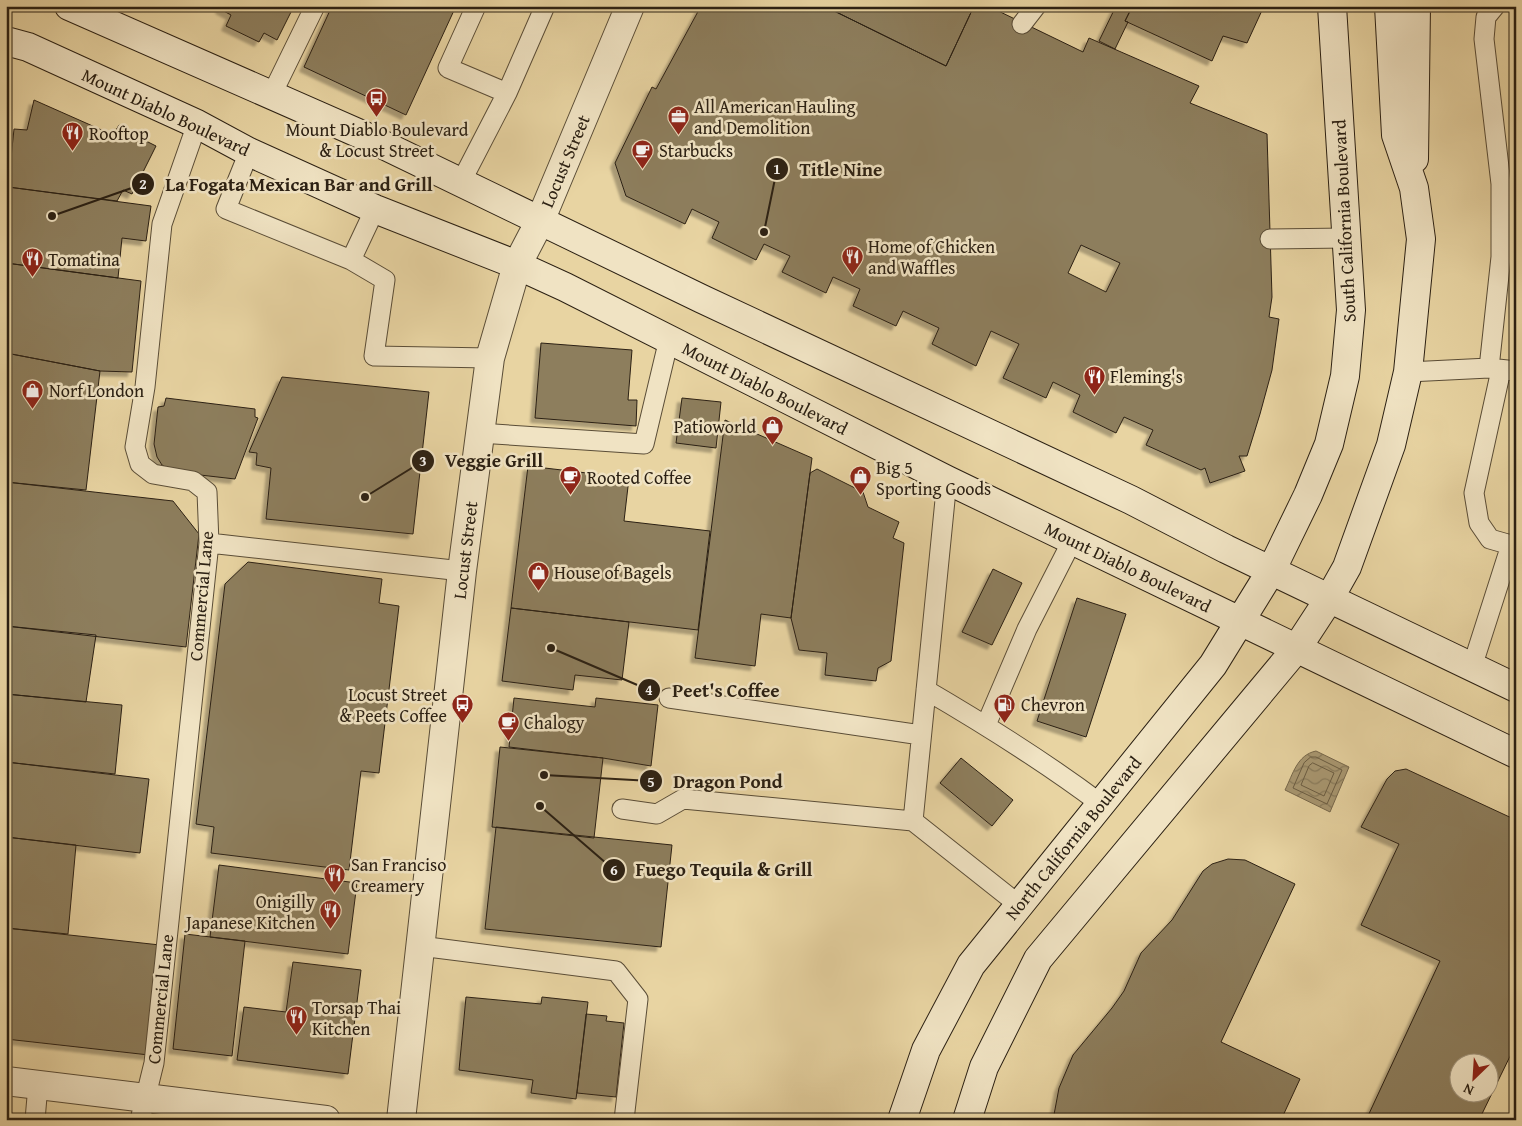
<svg xmlns="http://www.w3.org/2000/svg" width="1522" height="1126" font-family="'Gentium Book Plus',serif">
	<style>
		.water { fill: url(#water-waves); stroke: #76674b }
		.lines { fill: none; stroke-linecap: round; stroke-linejoin: round }
		.shore { stroke: #6a5c42; stroke-width: 1 }
		.building { fill: #8d7e5d; stroke: #2b2013; fill-rule: evenodd; filter: url(#shadow) }
		.lane-casing { stroke: #5a4d37; stroke-width: 21 }
		.street-casing { stroke: #5a4d37; stroke-width: 30 }
		.secondary-casing { stroke: #2b2013; stroke-width: 30 }
		.lane { stroke: #f0e3c3; stroke-width: 19 }
		.street { stroke: #f0e3c3; stroke-width: 28 }
		.secondary { stroke: #f0e3c3; stroke-width: 28 }
		.labels { text-anchor: middle; dominant-baseline: central; stroke-width: 5; stroke-linejoin: round; paint-order: stroke }
		.poi-label { font-size: 18px; fill: #2b2013; stroke: #f0e3c3; text-anchor: start }
		.street-label { font-size: 18px; fill: #2b2013; stroke: #f0e3c3 }
		.leader { fill: none; stroke: #2b2013; stroke-width: 2 }
		.callout-dot { fill: #2b2013; stroke: #f0e3c3; stroke-width: 2 }
		.mark-label { font-size: 15px; text-anchor: middle; font-weight: bold; fill: #fff }
		.callout-label { font-size: 19px; text-anchor: middle; font-weight: bold; fill: #2b2013; stroke: #f0e3c3; stroke-width: 5; stroke-linejoin: round; paint-order: stroke }
	</style>
	<defs>
		<pattern id="water-waves" width="16" height="10" patternUnits="userSpaceOnUse" patternTransform="scale(1.25)"><rect width="16" height="10" fill="#a89771"/><path d="M0 5q4-4 8 0t8 0" fill="none" stroke="#897b5c"/></pattern>
		<filter id="shadow"><feDropShadow dx="-4.5" dy="4.5" stdDeviation="1" flood-color="#0004"/></filter>
	</defs>
	<rect width="100%" height="100%" fill="#e8d4a2"/>
	<filter id="stains"><feTurbulence type="fractalNoise" baseFrequency=".004" numOctaves="4"/><feColorMatrix values="0 0 0 0 .2 0 0 0 0 .09 0 0 0 0 .02 0 0 0 .5 -.17"/></filter>
	<radialGradient id="worn" r=".72"><stop offset=".6" stop-color="#630" stop-opacity="0"/><stop offset="1" stop-color="#630" stop-opacity=".3"/></radialGradient>
	<!-- water -->
	<path class="water" d="M1316 751 1349 767 1330 812 1285 790C1293 774 1297 755 1316 751Z"/>
	<g class="lines">
		<!-- shore -->
		<path class="shore" d="M1311 757H1316L1342 770 1327 804 1293 788 1304 763Z
			M1313 763 1334 773 1324 796 1301 785 1309 766Z"/>
	</g>
	<!-- building -->
	<path class="building" d="M221 6H294L277 40 264 33 259 42 226 26 231 15 220 9Z
		M332 6H456L406 115 304 67Z
		M701 6H824L946 66 974 6H988L1083 52 1089 38 1199 86 1190 103 1267 134 1272 297 1269 317 1279 319 1272 370 1260 414 1247 456H1239L1245 471 1210 483 1205 468 1201 470 1146 445 1153 430 1124 417 1116 433 1073 412 1080 395 1053 382 1046 398 1003 378 1019 344 991 331 976 366 932 344 939 328 903 311 896 326 853 306 860 289 833 277 826 293 782 272 790 256 764 244 756 260 712 238 719 222 692 209 685 224 626 196 615 163 652 87 656 89ZM1081 245 1120 263 1106 292 1068 273Z
		M824 6H974L946 66Z
		M1116 6 1130 11 1125 21 1128 22 1115 49 1099 41Z
		M1121 6H1264L1247 43 1223 36 1212 61 1125 21 1130 11Z
		M34 100 113 135 119 125 148 138 146 141 156 146 132 194 123 190 117 201 8 187 14 129 27 130Z
		M8 187 151 206 146 241 122 238 118 278 6 263V200Z
		M6 263 141 281 132 372 100 371 6 353Z
		M541 343 632 350 628 400H637L636 426 535 418Z
		M6 353 100 371 86 490 6 482Z
		M282 377 429 392 413 534 266 519 271 468 256 465 257 453 249 452Z
		M166 398 255 409V417L258 418 235 479 174 472 162 465 157 457 154 444 158 407 164 406Z
		M682 398 721 402 716 448 676 443Z
		M725 420 812 458 791 618 761 614 755 666 695 658Z
		M528 466 629 478 624 521 710 531 698 630 511 608Z
		M817 469 863 492 868 507 899 522 893 538 904 543 891 661 878 668 876 681 825 675 827 653 799 650 791 618 810 473Z
		M6 482 173 501 199 534 186 647 6 626Z
		M248 562 382 579 379 603 399 606 379 773 361 771 349 870 211 853 214 827 196 824 225 584Z
		M993 569 1022 583 992 645 962 632Z
		M1077 598 1126 614 1086 737 1037 721Z
		M511 608 629 622 622 680 575 675 573 690 502 681Z
		M6 626 96 635 86 702 6 694Z
		M6 694 122 705 115 774 6 762Z
		M514 698 595 707 596 698 658 705 651 766 603 758 509 747Z
		M500 747 603 758 594 838 492 827Z
		M961 758 1013 800 992 826 940 783Z
		M6 762 149 779 140 853 6 837Z
		M1406 769 1516 820V1044L1479 1120 1367 1118 1440 961 1361 925 1399 844 1361 827 1387 779 1395 771ZM1460 1064H1490V1094H1460Z
		M496 827 672 845 661 947 485 929Z
		M6 837 76 845 68 934 6 928Z
		M1228 859 1245 860 1295 884 1221 1042 1300 1079 1281 1120H1053L1059 1088 1073 1055 1112 1008 1124 991 1141 953 1172 920 1203 871 1212 864Z
		M219 865 357 883 348 954 210 937Z
		M6 928 160 945 149 1055 6 1039Z
		M185 934 245 941 232 1056 173 1049Z
		M293 962 361 970 348 1074 237 1060 244 1007 286 1012Z
		M466 997 541 1004 542 997 588 1002 576 1099 531 1093 533 1080 459 1070Z
		M586 1014 607 1016 606 1021 624 1023 616 1097 577 1093Z"/>
	<g class="lines">
		<defs>
			<path id="lane" d="M476 6 448 68 507 93
				M1022 24 1036 6
				M272 94 315 6
				M249 152 226 209 351 260
				M461 182 507 93 545 6
				M375 209 351 260 385 280 374 356 490 358
				M1270 239 1346 238
				M1489 368 1501 257V184L1484 39 1486 17 1495 6
				M1501 370 1474 493 1479 523 1490 539 1511 545 1516 542
				M1408 372 1489 368 1516 371
				M479 433 644 444 669 339
				M209 543 462 571
				M1472 667 1511 545
				M926 690C986 725 1045 762 1101 804
				M669 698 921 735
				M986 725 1027 629 1073 539
				M622 809 657 814 683 799 913 821 1019 905
				M913 821 947 480
				M420 946 616 971 638 999 624 1120
				M35 1120 38 1085
				M140 1120 154 1063 209 543 207 492 193 481 153 474 140 464 135 447 145 387 162 224 197 124"/>
			<path id="street" d="M6 1081 326 1120
				M401 1120 462 571 490 358 517 265 540 221 630 6"/>
			<path id="secondary" d="M69 6 367 137 702 299 1131 500 1226 549 1516 688
				M6 41 28 47 197 124 249 152 375 209 517 265 565 287 947 480 1516 754
				M1414 159 1416 6
				M902 1120 926 1050 971 965 1213 665 1271 571 1308 495 1329 444 1345 376 1351 310 1332 6
				M967 1120 984 1067 1038 959 1297 648 1329 599 1347 567 1391 445 1408 372 1421 239 1414 188 1396 135 1389 6"/>
		</defs>
		<!-- lane casing -->
		<use href="#lane" class="lane-casing"/>
		<!-- street casing -->
		<use href="#street" class="street-casing"/>
		<!-- secondary casing -->
		<use href="#secondary" class="secondary-casing"/>
		<!-- lane -->
		<use href="#lane" class="lane"/>
		<!-- street -->
		<use href="#street" class="street"/>
		<!-- secondary -->
		<use href="#secondary" class="secondary"/>
	</g>
	<!-- icons -->
	<defs>
		<symbol id="bus-pin" viewBox="-11 -11 22 30"><path d="M0 17L-7.5 6A9.5 9.5 0 1 1 7.5 6Z" fill="#8f2418" stroke="#f0e3c3"/><path d="M-5-6H5V4H4V6H2V4H-2V6H-4V4H-5ZM-3.5-4V0h7V-4ZM-3.5 1.2v1.5H-2V1.2ZM2 1.2v1.5H3.5V1.2Z" fill="#fff"/></symbol>
		<symbol id="office-pin" viewBox="-11 -11 22 30"><path d="M0 17L-7.5 6A9.5 9.5 0 1 1 7.5 6Z" fill="#8f2418" stroke="#f0e3c3"/><path d="M-6-3h4V-5.5h4V-3h4V5H-6ZM-1-4.5V-3h2v-1.5ZM-6 0V1H6V0Z" fill="#fff"/></symbol>
		<symbol id="restaurant-pin" viewBox="-11 -11 22 30"><path d="M0 17L-7.5 6A9.5 9.5 0 1 1 7.5 6Z" fill="#8f2418" stroke="#f0e3c3"/><path d="M-5-6h1v4h1v-4h1v4h1v-4h1v5L-1.5 .5V6h-2V.5L-5-1ZM5-6V6H3V1.5H1.5Q1.5-4 5-6Z" fill="#fff"/></symbol>
		<symbol id="cafe-pin" viewBox="-11 -11 22 30"><path d="M0 17L-7.5 6A9.5 9.5 0 1 1 7.5 6Z" fill="#8f2418" stroke="#f0e3c3"/><path d="M-5.5-4.5H6V0H3Q3 3.5 0 3.5H-2.5Q-5.5 3.5-5.5 0ZM3-3.2v2h1.7v-2ZM-6 4.5H4V6H-6Z" fill="#fff"/></symbol>
		<symbol id="shop-pin" viewBox="-11 -11 22 30"><path d="M0 17L-7.5 6A9.5 9.5 0 1 1 7.5 6Z" fill="#8f2418" stroke="#f0e3c3"/><path d="M-5-2.5h2.3a2.7 3.5 0 0 1 5.4 0H5L5.5 6h-11ZM-1.5-2.5h3a1.5 2.3 0 0 0-3 0Z" fill="#fff"/></symbol>
		<symbol id="fuel-pin" viewBox="-11 -11 22 30"><path d="M0 17L-7.5 6A9.5 9.5 0 1 1 7.5 6Z" fill="#8f2418" stroke="#f0e3c3"/><path d="M-5.5-6h7V0h2V4h1.3V-2.5L3-4.5l.8-.8L6-3V5H2.5V1h-1V6h-7ZM-4.2-4.7v3.2H.2V-4.7Z" fill="#fff"/></symbol>
	</defs>
	<g fill-rule="evenodd">
		<use href="#bus-pin" x="364" y="86" width="25" height="34"/>
		<use href="#office-pin" x="666" y="104" width="25" height="34"/>
		<use href="#restaurant-pin" x="60" y="120" width="25" height="34"/>
		<use href="#cafe-pin" x="630" y="138" width="25" height="34"/>
		<use href="#restaurant-pin" x="840" y="244" width="25" height="34"/>
		<use href="#restaurant-pin" x="20" y="246" width="25" height="34"/>
		<use href="#restaurant-pin" x="1082" y="364" width="25" height="34"/>
		<use href="#shop-pin" x="20" y="378" width="25" height="34"/>
		<use href="#shop-pin" x="760" y="414" width="25" height="34"/>
		<use href="#cafe-pin" x="558" y="464" width="25" height="34"/>
		<use href="#shop-pin" x="848" y="464" width="25" height="34"/>
		<use href="#shop-pin" x="526" y="560" width="25" height="34"/>
		<use href="#bus-pin" x="450" y="692" width="25" height="34"/>
		<use href="#fuel-pin" x="992" y="692" width="25" height="34"/>
		<use href="#cafe-pin" x="496" y="710" width="25" height="34"/>
		<use href="#restaurant-pin" x="322" y="862" width="25" height="34"/>
		<use href="#restaurant-pin" x="318" y="898" width="25" height="34"/>
		<use href="#restaurant-pin" x="284" y="1004" width="25" height="34"/>
	</g>
	<g class="labels">
		<!-- poi labels -->
		<g class="poi-label">
			<text x="694" y="106">All American Hauling<tspan x="694" dy="21">and Demolition</tspan></text>
			<text x="377" y="129" text-anchor="middle">Mount Diablo Boulevard<tspan x="377" dy="21">&amp; Locust Street</tspan></text>
			<text x="89" y="133">Rooftop</text>
			<text x="659" y="150">Starbucks</text>
			<text x="868" y="246">Home of Chicken<tspan x="868" dy="21">and Waffles</tspan></text>
			<text x="48" y="259">Tomatina</text>
			<text x="1110" y="376">Fleming's</text>
			<text x="49" y="390">Norf London</text>
			<text x="756" y="426" text-anchor="end">Patioworld</text>
			<text x="876" y="467">Big 5<tspan x="876" dy="21">Sporting Goods</tspan></text>
			<text x="587" y="477">Rooted Coffee</text>
			<text x="554" y="572">House of Bagels</text>
			<text x="447" y="694" text-anchor="end">Locust Street<tspan x="447" dy="21">&amp; Peets Coffee</tspan></text>
			<text x="1021" y="704">Chevron</text>
			<text x="524" y="722">Chalogy</text>
			<text x="351" y="864">San Franciso<tspan x="351" dy="21">Creamery</tspan></text>
			<text x="315" y="901" text-anchor="end">Onigilly<tspan x="315" dy="21">Japanese Kitchen</tspan></text>
			<text x="312" y="1007">Torsap Thai<tspan x="312" dy="21">Kitchen</tspan></text>
		</g>
		<!-- street labels -->
		<g class="street-label">
			<text transform="translate(166 112) rotate(25)">Mount Diablo Boulevard</text>
			<text transform="translate(565 161) rotate(-67)">Locust Street</text>
			<text transform="translate(1344 221) rotate(-93)">South California Boulevard</text>
			<text transform="translate(765 388) rotate(27)">Mount Diablo Boulevard</text>
			<text transform="translate(465 550) rotate(-83)">Locust Street</text>
			<text transform="translate(1128 567) rotate(26)">Mount Diablo Boulevard</text>
			<text transform="translate(201 596) rotate(-85)">Commercial Lane</text>
			<text transform="translate(1073 838) rotate(-51)">North California Boulevard</text>
			<text transform="translate(160 999) rotate(-84)">Commercial Lane</text>
		</g>
	</g>
	<!-- callouts -->
	<path class="leader" d="M764 232L777 169M52 216L143 184M365 497L423 461M551 648L649 690M544 775L651 781M540 806L614 870"/>
	<g class="callout-dot">
		<circle cx="764" cy="232" r="5"/>
		<circle cx="52" cy="216" r="5"/>
		<circle cx="365" cy="497" r="5"/>
		<circle cx="551" cy="648" r="5"/>
		<circle cx="544" cy="775" r="5"/>
		<circle cx="540" cy="806" r="5"/>
		<circle cx="777" cy="169" r="12"/>
		<circle cx="143" cy="184" r="12"/>
		<circle cx="423" cy="461" r="12"/>
		<circle cx="649" cy="690" r="12"/>
		<circle cx="651" cy="781" r="12"/>
		<circle cx="614" cy="870" r="12"/>
	</g>
	<g class="mark-label">
		<text x="777" y="174">1</text>
		<text x="143" y="189">2</text>
		<text x="423" y="466">3</text>
		<text x="649" y="695">4</text>
		<text x="651" y="787">5</text>
		<text x="614" y="875">6</text>
	</g>
	<g class="callout-label">
		<text x="841" y="176">Title Nine</text>
		<text x="299" y="191">La Fogata Mexican Bar and Grill</text>
		<text x="494" y="467">Veggie Grill</text>
		<text x="726" y="697">Peet's Coffee</text>
		<text x="728" y="788">Dragon Pond</text>
		<text x="724" y="876">Fuego Tequila &amp; Grill</text>
	</g>
	<!-- margin -->
	<rect width="1522" height="1126" fill="none" stroke="#e8d4a2" stroke-width="25"/>
	<rect x="8" y="8" width="1507" height="1111" fill="none" stroke="#2b2013" stroke-width="2.5"/>
	<rect x="12" y="12" width="1497" height="1101" fill="none" stroke="#2b2013"/>
	<!-- north arrow -->
	<g transform="translate(1474 1078) rotate(205)"><circle r="24" fill="#f0e3c3" stroke="#a1957d"/>
	<path d="M0-4L9 19L0 12L-9 19Z" fill="#8f2418"/>
	<text y="-8" font-size="14" font-weight="bold" text-anchor="middle" fill="#2b2013">N</text>
	</g>
	<rect width="100%" height="100%" filter="url(#stains)"/>
	<rect width="100%" height="100%" fill="url(#worn)"/>
</svg>
